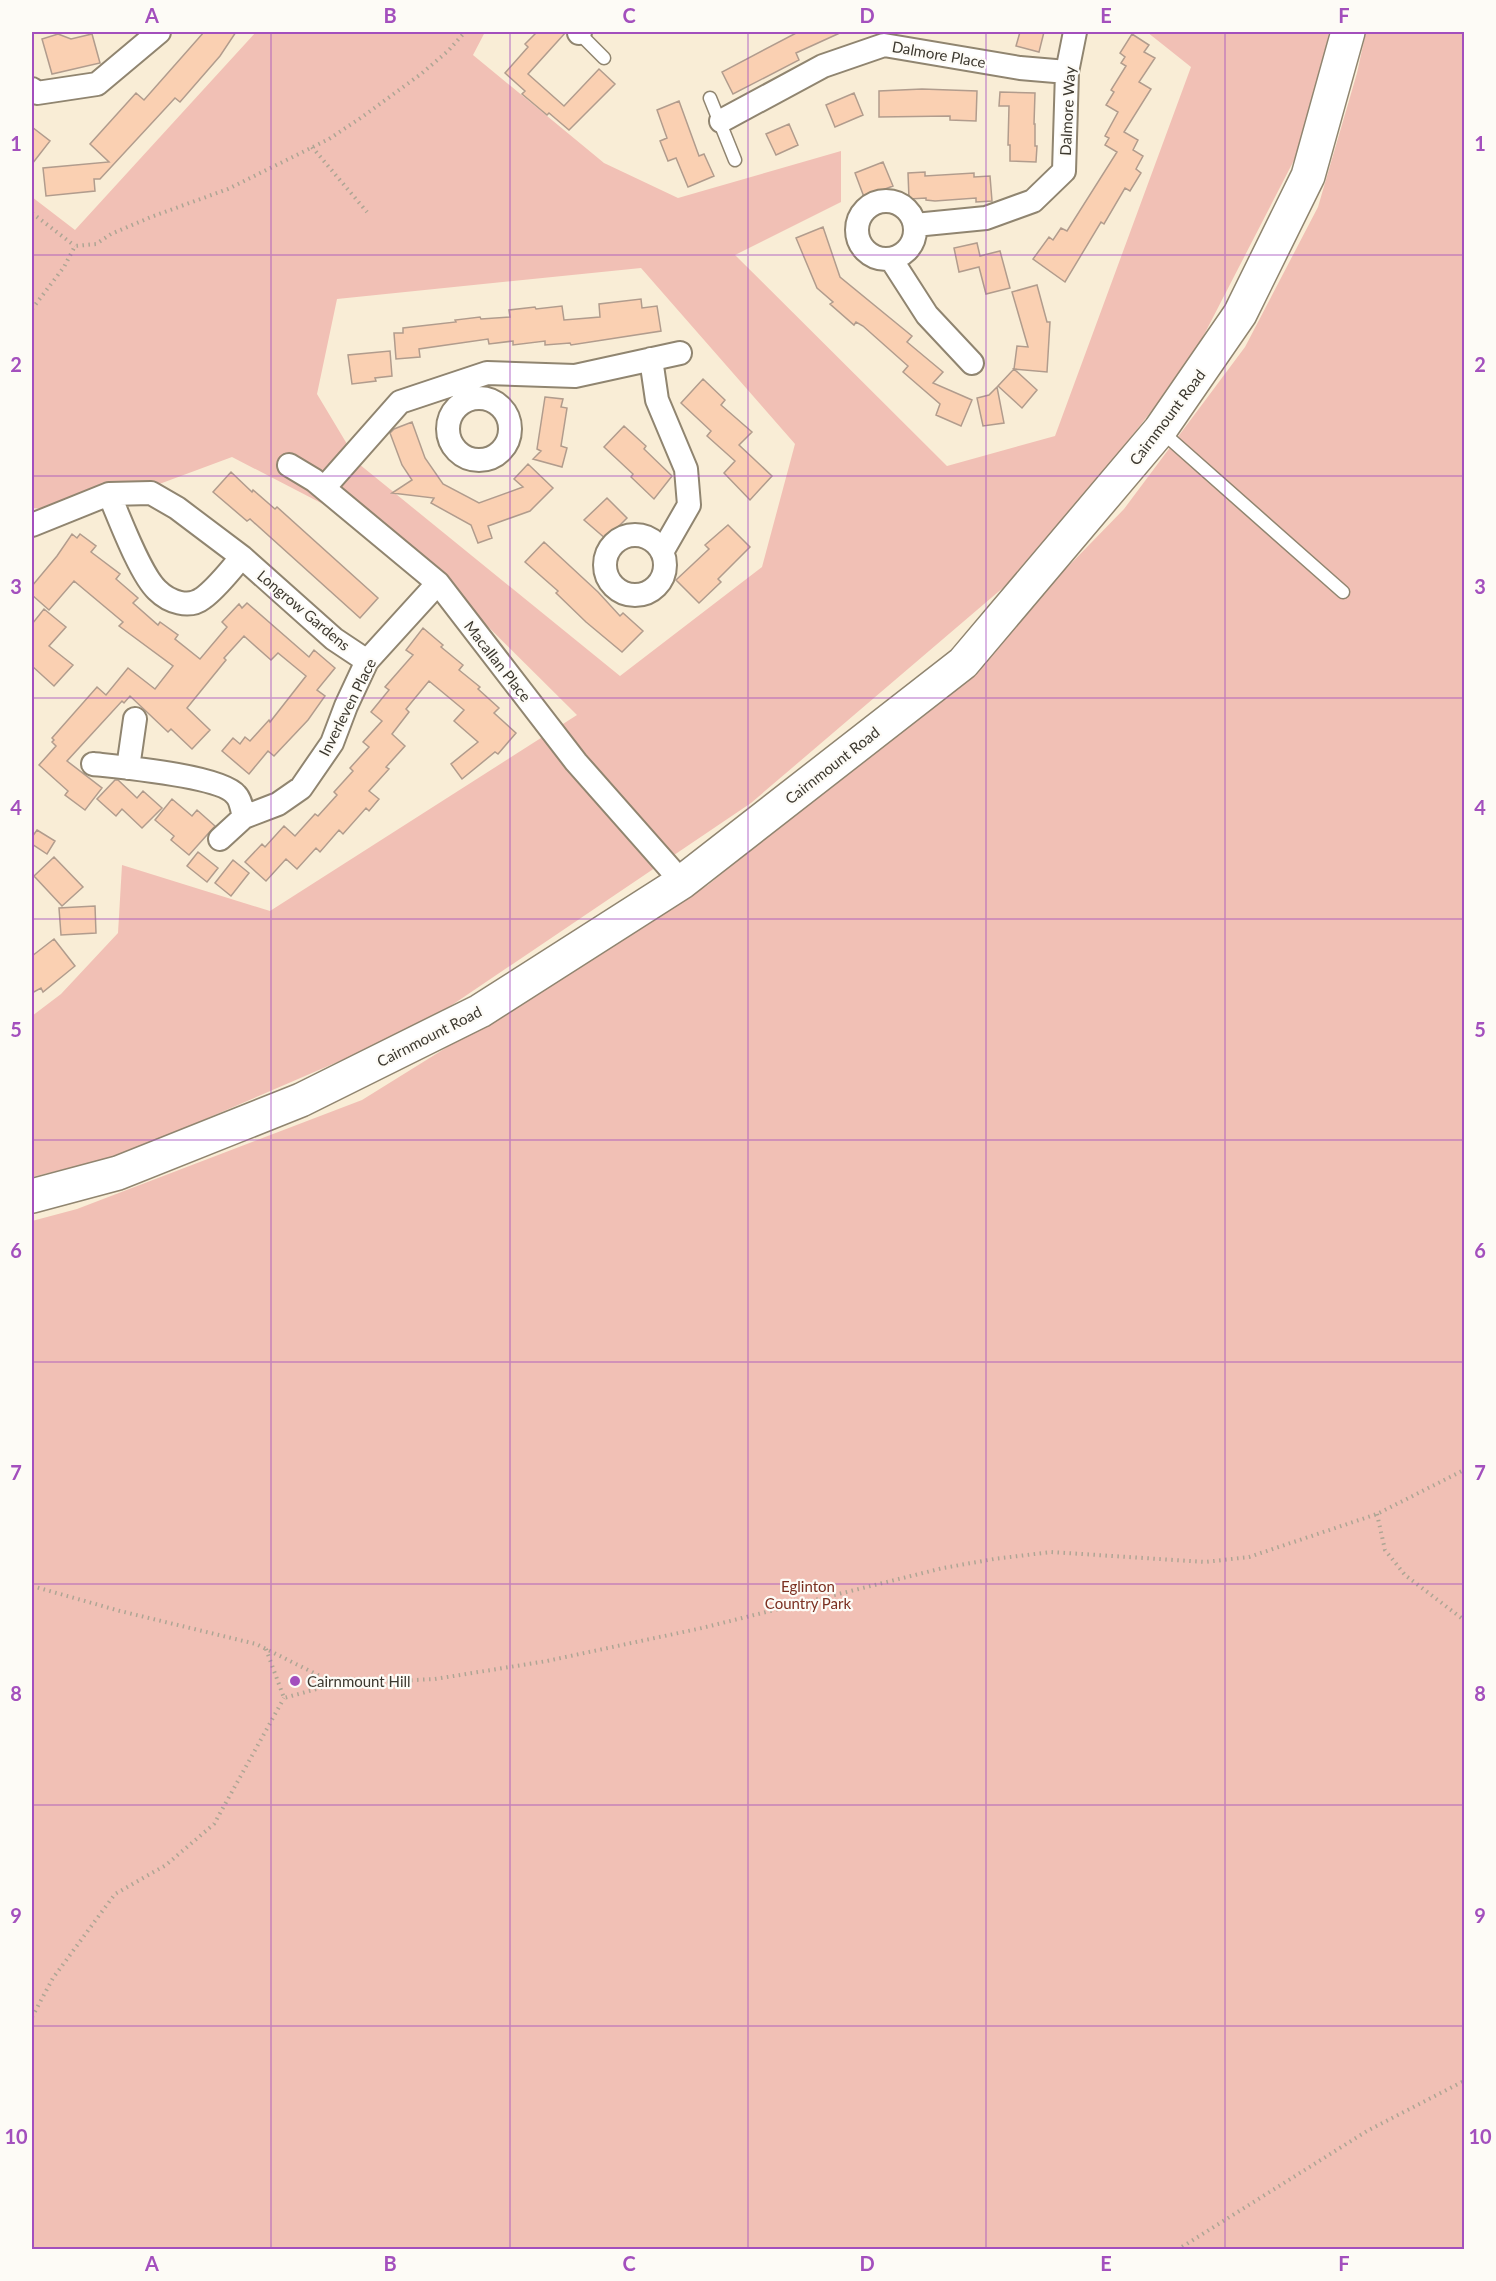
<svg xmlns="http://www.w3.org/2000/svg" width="1496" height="2281" font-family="Lato,sans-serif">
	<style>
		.green { fill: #f1c0b5; fill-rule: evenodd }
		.building { fill: #fad0b2; stroke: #b19c8d; stroke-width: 1.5 }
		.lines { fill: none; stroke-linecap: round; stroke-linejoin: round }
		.lane-casing { stroke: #908570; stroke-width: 15 }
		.street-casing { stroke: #908570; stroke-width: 26 }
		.primary-casing { stroke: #908570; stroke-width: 36 }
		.path { stroke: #aea594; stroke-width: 4; stroke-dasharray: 1.5 4.5; stroke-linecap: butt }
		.lane { stroke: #fff; stroke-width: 12 }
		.street { stroke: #fff; stroke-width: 22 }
		.primary { stroke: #fff; stroke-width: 33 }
		.grid { fill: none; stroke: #a34fbd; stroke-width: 1.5; stroke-opacity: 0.55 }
		.poi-dot { fill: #a34fbd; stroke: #fdfbf6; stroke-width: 2 }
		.labels { text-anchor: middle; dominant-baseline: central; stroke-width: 4.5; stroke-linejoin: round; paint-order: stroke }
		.street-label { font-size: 15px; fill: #3c382f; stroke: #fdfbf6 }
		.park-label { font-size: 15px; fill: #7b3021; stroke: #fdfbf6 }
		.poi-label { font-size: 15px; fill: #3c382f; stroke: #fdfbf6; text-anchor: start }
		.neatline { fill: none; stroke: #a34fbd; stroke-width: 2 }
		.grid-label { font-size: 20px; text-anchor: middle; font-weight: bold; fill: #a34fbd }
	</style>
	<rect width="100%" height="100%" fill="#f9edd6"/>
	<!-- green -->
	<path class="green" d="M256 32H485L473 55 604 163 678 198 841 151V202L735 255 947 466 1055 436 1191 67 1147 32H1329L1307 135 1190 362 1032 563 751 803 421 1026 122 1155 32 1177V1016L61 994 118 933 122 865 270 911 577 715 410 549 232 457 84 512 32 508V197L75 230ZM641 268 795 444 762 567 620 676 359 464 317 394 337 299Z
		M1366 32H1464V2249L32 2250V1221L77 1209 362 1100 708 885 904 723 1018 618 1124 509 1245 347 1318 207 1357 73Z"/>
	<!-- building -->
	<path class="building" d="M204 32H236L220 56 180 102 175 98 100 179H94L95 191 46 196 43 168 109 162 90 144 136 93 144 100Z
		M537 32H566L528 74 564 106 599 69 615 84 569 130 549 113 547 115 522 94 525 91 505 73 528 47 525 44Z
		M798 32H842L796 53 799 60 733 94 722 72Z
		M1020 32H1044L1039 52 1016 46Z
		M58 34 71 39 92 34 100 63 52 74 42 39Z
		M1132 34 1149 45 1144 52 1155 58 1139 82 1151 89 1124 132 1138 140 1133 150 1143 156 1136 169 1141 173 1130 191 1125 188 1104 224 1101 222 1065 282 1033 259 1049 237 1053 240 1061 228 1067 231 1117 152 1105 145 1109 138 1105 136 1118 112 1106 105 1114 92 1111 90 1126 66 1121 63 1125 57 1120 53Z
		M922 89 977 91 976 121 950 120V116L879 117V91Z
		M1000 92 1035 93 1034 124H1035V146H1037L1036 162 1010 161V145H1008L1009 106H999Z
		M854 93 863 115 835 127 826 105Z
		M679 101 699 156 704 154 714 176 688 187 676 158 668 161 660 141 667 138 657 110Z
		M789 124 798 145 776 155 766 134Z
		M32 127 50 141 32 164Z
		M883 162 893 186 864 197 855 173Z
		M925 172V176L974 173V177L990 176 992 201 976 202V198L935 201 926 200V198L909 199 908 173Z
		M823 227 840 277 912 336 907 342 943 372 933 383 972 400 961 426 936 415 940 404 903 372 908 366 863 326 856 322 854 325 830 304 833 302 817 288 796 238Z
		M977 243 980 256 1000 251 1010 288 986 294 979 267 959 272 954 248Z
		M1037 285 1047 322H1050L1047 372 1014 369 1037 390 1022 408 998 386 1014 369 1017 346 1028 347 1012 292Z
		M641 299 642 308 657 306 661 331 571 345 570 343 545 345V341L513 345V341L489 344 488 339 419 349 420 357 396 359 394 333H403V328L456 322 455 320 480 317 481 319 510 317 509 310 535 307 536 309 562 306 564 320 600 317 599 304Z
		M390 351 392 376 375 378 376 381 352 384 348 355Z
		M703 379 725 400 721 405 752 432 739 445 772 476 750 500 724 473 735 461 707 436 711 431 681 403Z
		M997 387 1004 423 983 426 977 398 989 395Z
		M545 397 563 399 561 407 567 408 561 446 567 448 562 467 533 459 541 451 537 449Z
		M412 422 425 458 443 484 479 503 523 487 514 479 528 464 553 488 530 511 488 526 492 538 478 543 471 525 431 503 434 498 392 493 412 480 402 465 390 433 394 429Z
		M624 426 646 446 644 449 672 476 654 499 631 477 633 474 604 447Z
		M231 472 252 492 253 490 275 509 277 507 378 598 360 618 250 519 247 521 213 492Z
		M607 498 627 518 606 539 584 520Z
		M728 525 750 547 718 579 721 582 699 603 676 580 709 549 705 545Z
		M72 534 77 538 80 534 96 546 91 552 120 574 116 579 138 598 133 603 158 625 160 622 178 635 175 639 200 659 227 627 222 622 239 604 242 608 247 603 309 657 314 650 335 668 317 690 325 696 308 720 274 756 268 751 249 774 222 751 233 738 240 744 245 737 250 741 269 720 270 722 306 676 278 653 271 660 244 636 224 658 226 660 187 708 210 730 192 749 171 729 168 732 130 696 124 703 122 701 67 761 102 788 85 810 65 795 68 791 39 765 56 746 52 742 54 740 52 738 97 687 106 695 128 668 155 689 173 666 119 626 123 622 74 581 49 610 32 595V586L57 556Z
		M544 542 598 592 620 616 623 613 643 631 622 652 586 622 556 593 558 591 525 562Z
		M44 609 66 627 49 646 73 665 54 686 32 666V624Z
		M423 628 443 645 441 647 463 665 459 670 480 687 478 689 499 708 494 713 516 733 498 754 495 752 462 779 451 764 478 742 454 721 464 710 429 681 406 709 409 712 392 734 405 746 386 767 389 769 369 791 379 799 369 811 366 808 343 834 339 830 320 852 316 848 297 869 286 859 266 881 245 862 262 844 265 847 284 826 295 836 315 814 318 816 337 795 334 792 353 771 350 768 369 747 363 742 382 721 371 712 389 690 385 687 413 655 406 650Z
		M115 780H118L137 798 143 791 162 808 142 828 122 809 116 816 97 799Z
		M172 799 192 816 197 810 215 826 189 855 171 840 174 836 155 820Z
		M37 830 55 841 47 854 32 844V837Z
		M198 852 218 868 207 882 187 866Z
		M54 857 83 887 62 906 34 876Z
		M233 860 249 873 231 896 215 883Z
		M95 906 96 933 61 935 59 908Z
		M54 939 75 966 43 992 41 988 32 993V956Z"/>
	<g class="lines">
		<defs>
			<path id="lane" d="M579 33 604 58
				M710 98 735 160
				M1161 431 1343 592"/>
			<path id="street" d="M579 33 580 32
				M32 89 37 93 97 84 159 32
				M721 121 823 66 884 45 1020 68 1067 72
				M857 230a29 29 0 1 1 58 0a29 29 0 1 1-58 0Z
				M915 225 986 218 1033 201 1064 171 1067 72 1075 32
				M891 259 927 315 972 363
				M651 359 657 400 686 469 689 505 662 552
				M448 429a31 31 0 1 1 62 0a31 31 0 1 1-62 0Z
				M289 465 314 480 438 583 576 762 682 882
				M324 488 400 402 487 373 575 376 680 353
				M109 494C119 517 140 574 157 590 169 602 189 609 203 598 218 587 230 570 242 557
				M32 525 109 494 151 493 177 508 242 557 334 639 367 661
				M605 565a30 30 0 1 1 60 0a30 30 0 1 1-60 0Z
				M93 764C120 767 221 776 236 795 241 800 242 810 244 817
				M128 768 135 719
				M220 839 244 817 278 804 301 788 332 743 346 706 367 661 438 583"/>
			<path id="primary" d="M32 1196 118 1173 301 1100 480 1011 682 882 963 663 1160 430 1240 314 1308 176 1348 32"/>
		</defs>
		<!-- lane casing -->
		<use href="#lane" class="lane-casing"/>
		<!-- street casing -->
		<use href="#street" class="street-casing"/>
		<!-- primary casing -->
		<use href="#primary" class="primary-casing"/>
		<!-- path -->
		<path class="path" d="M312 147 367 212
			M32 213 75 246
			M32 309 64 267 75 246 96 244 111 234 151 217 228 189 329 139 362 117 421 74 448 51 465 32
			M1377 1514 1385 1550 1405 1575 1464 1620
			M32 1586 120 1611 256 1644 336 1684 435 1679 547 1661 702 1628 943 1568 994 1559 1051 1552 1205 1562 1249 1557 1377 1514 1464 1470
			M266 1649 284 1698 335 1684
			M32 2017 53 1978 115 1894 166 1865 214 1824 284 1698
			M1177 2250 1367 2131 1464 2081"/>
		<!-- lane -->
		<use href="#lane" class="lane"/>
		<!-- street -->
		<use href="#street" class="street"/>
		<!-- primary -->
		<use href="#primary" class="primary"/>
	</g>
	<!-- grid -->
	<path class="grid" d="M271 32V2250M510 32V2250M748 32V2250M986 32V2250M1225 32V2250M32 255H1464M32 476H1464M32 698H1464M32 919H1464M32 1140H1464M32 1362H1464M32 1584H1464M32 1805H1464M32 2026H1464"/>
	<!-- markers -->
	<circle class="poi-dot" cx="295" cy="1681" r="6"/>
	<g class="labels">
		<!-- street labels -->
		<g class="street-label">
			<text transform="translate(939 54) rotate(10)">Dalmore Place</text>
			<text transform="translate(1067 111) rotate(-87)">Dalmore Way</text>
			<text transform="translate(1167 417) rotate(-53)">Cairnmount Road</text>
			<text transform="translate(304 610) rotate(40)">Longrow Gardens</text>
			<text transform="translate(498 661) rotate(52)">Macallan Place</text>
			<text transform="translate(347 707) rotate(-63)">Inverleven Place</text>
			<text transform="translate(832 765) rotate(-38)">Cairnmount Road</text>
			<text transform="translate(429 1036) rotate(-27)">Cairnmount Road</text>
		</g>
		<!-- park labels -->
		<g class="park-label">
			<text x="808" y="1586">Eglinton<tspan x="808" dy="17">Country Park</tspan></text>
		</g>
		<!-- poi labels -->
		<g class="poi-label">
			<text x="307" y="1681">Cairnmount Hill</text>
		</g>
	</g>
	<!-- border -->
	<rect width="1496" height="2281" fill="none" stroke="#fdfbf6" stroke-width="66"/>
	<rect x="33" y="33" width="1430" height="2215" class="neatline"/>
	<g class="grid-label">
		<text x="152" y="23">A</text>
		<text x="390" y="23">B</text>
		<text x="629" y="23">C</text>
		<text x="867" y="23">D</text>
		<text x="1106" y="23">E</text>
		<text x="1344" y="23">F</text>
		<text x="16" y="151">1</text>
		<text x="1480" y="151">1</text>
		<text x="16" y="372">2</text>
		<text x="1480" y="372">2</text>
		<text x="16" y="594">3</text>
		<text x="1480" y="594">3</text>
		<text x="16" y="815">4</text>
		<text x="1480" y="815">4</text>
		<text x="16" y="1037">5</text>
		<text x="1480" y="1037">5</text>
		<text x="16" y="1258">6</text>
		<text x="1480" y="1258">6</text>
		<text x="16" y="1480">7</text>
		<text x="1480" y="1480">7</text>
		<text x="16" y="1701">8</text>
		<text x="1480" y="1701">8</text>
		<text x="16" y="1923">9</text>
		<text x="1480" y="1923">9</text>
		<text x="16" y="2144">10</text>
		<text x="1480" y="2144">10</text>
		<text x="152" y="2271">A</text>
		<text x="390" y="2271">B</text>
		<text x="629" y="2271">C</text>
		<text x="867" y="2271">D</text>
		<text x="1106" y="2271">E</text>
		<text x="1344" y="2271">F</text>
	</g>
</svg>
